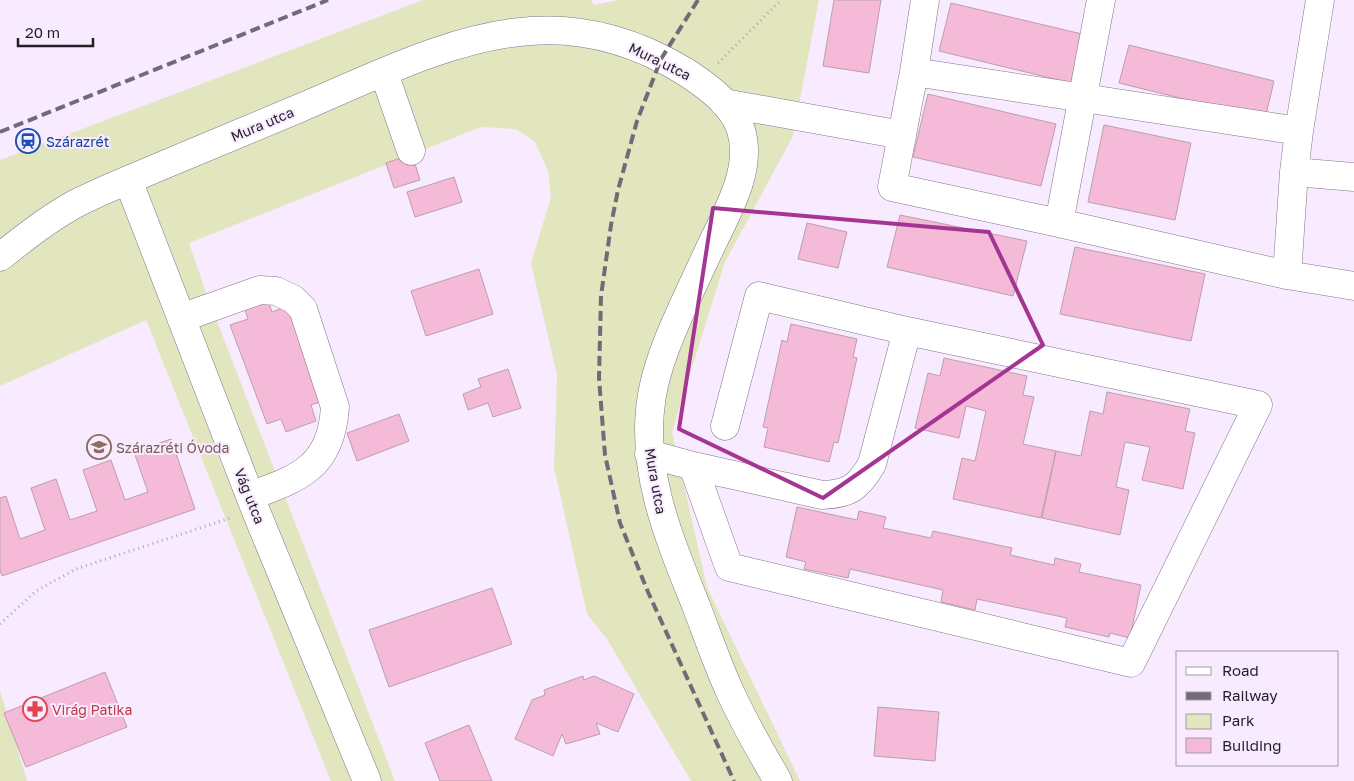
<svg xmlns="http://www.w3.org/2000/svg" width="1354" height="781" font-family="'Golos Text',sans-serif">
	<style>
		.green { fill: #e2e6be }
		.building { fill: #f4bad7; stroke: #bb9fac }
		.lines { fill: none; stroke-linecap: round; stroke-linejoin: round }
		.minor-casing { stroke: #83748a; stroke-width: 29 }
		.path { stroke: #b0a5b5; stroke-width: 3; stroke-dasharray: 1 4; stroke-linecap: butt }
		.minor { stroke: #fff; stroke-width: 28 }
		.rail { stroke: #726a76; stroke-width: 4; stroke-dasharray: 10 5; stroke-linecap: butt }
		.marked { fill: none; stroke: #a53593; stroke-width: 4; stroke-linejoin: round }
		.labels { text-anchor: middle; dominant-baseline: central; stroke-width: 4; stroke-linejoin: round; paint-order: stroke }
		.street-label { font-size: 14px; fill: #231e26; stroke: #f8ebff }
		.transit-label { font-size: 14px; fill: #164399; stroke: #f8ebff; text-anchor: start }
		.education-label { font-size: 14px; fill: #785e54; stroke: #f8ebff; text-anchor: start }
		.health-label { font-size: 14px; fill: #be3a42; stroke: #f8ebff; text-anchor: start }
	</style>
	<rect width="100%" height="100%" fill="#f8ebff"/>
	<!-- green -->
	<path class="green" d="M423 0H591L594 5 619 0H819L793 136 725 262 672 432 707 587 800 781H691L607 639 587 614 554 468 557 375 531 263 551 197 548 171 535 142 516 129 481 127 189 243 208 298 395 781H331L146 320 0 386V160Z
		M0 690 27 781H0Z"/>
	<!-- building -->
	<path class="building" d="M834 0H881L869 73 823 66Z
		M951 3 1082 34 1071 83 939 51Z
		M1129 45 1274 81 1265 119 1119 83Z
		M928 94 1056 124 1041 186 913 157Z
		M1104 125 1191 143 1175 220 1088 202Z
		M412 154 420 180 394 188 386 163Z
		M454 177 462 202 415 217 407 192Z
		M900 215 1027 241 1013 296 887 267Z
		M807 223 847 232 838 268 798 259Z
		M1075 247 1205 274 1191 341 1060 314Z
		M479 269 493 314 426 336 411 291Z
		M268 301 272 312 288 306 323 401 311 405 316 421 286 432 281 419 267 424 230 325 248 319 245 310Z
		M791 324 857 339 853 357 857 358 838 443 834 442 829 462 764 447 768 428 763 427 782 340 787 342Z
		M944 358 1027 376 1023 395 1034 397 1023 444 1056 451 1041 518 953 499 962 458 975 461 986 411 966 406 959 438 915 428 928 373 940 376Z
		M508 369 521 408 493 417 488 403 468 410 463 394 481 387 478 379Z
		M1107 392 1190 409 1185 431 1195 433 1183 489 1142 480 1150 447 1125 442 1116 487 1129 490 1120 535 1042 518 1056 451 1081 456 1090 411 1103 414Z
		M399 414 409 441 357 461 347 433Z
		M171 439 195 509 2 576 0 570V498L6 496 20 539 45 530 31 488 56 479 70 520 97 511 83 470 111 460 125 500 148 492 134 452Z
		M797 507 857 520 859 511 886 517 883 528 931 538 933 531 1012 548 1010 555 1054 565 1055 558 1081 564 1079 572 1141 585 1130 638 1110 633 1109 637 1065 627 1067 618 977 599 975 610 941 602 943 590 850 569 848 578 804 569 806 562 786 557Z
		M492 588 512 644 389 687 369 630Z
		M105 672 127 727 26 767 4 713Z
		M583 676 584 680 594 676 634 694 618 732 596 723 600 734 566 744 562 734 553 756 515 739 532 700 545 695 544 690Z
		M878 707 939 712 935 761 874 756Z
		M469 725 492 781H440L425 743Z"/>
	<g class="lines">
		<defs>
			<path id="minor" d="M1101 0 1059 223 1287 275
				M914 72 925 0
				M384 73 411 151
				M724 103 902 135 914 72 1299 131 1294 172 1354 177
				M1299 131 1320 0
				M902 135 892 187 1059 223
				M1294 172 1287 275 1354 286
				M128 180 255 509 367 781
				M0 257C24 238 48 219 75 204 104 189 136 177 166 164 211 145 255 127 300 108 371 78 453 36 531 31 585 27 638 43 684 71 706 85 733 104 741 130 753 170 727 212 711 246 698 274 685 301 673 329 664 350 656 372 652 395 639 471 670 540 697 608 708 637 718 666 731 694 745 724 761 752 778 781
				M181 318 260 290 276 291 293 299 303 309 335 407C331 467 300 478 250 496
				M649 454 693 466 822 495C849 494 858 488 872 464L907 331
				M693 466 729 567 1131 663 1258 405 907 331 759 296 725 426"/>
		</defs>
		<!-- minor casing -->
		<use href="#minor" class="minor-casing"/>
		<!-- path -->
		<path class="path" d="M718 63 781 0
			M0 624 36 591 76 569 230 518"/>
		<!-- minor -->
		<use href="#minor" class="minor"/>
		<!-- rail -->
		<path class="rail" d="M698 0 661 59 637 121 618 190 611 225 601 296 599 378 605 455 620 523 648 592 734 781
			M0 132 328 0"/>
	</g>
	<!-- marked area -->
	<path class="marked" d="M713 208 989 232 1043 345 823 498 679 429Z"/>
	<!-- icons -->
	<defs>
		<symbol id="station-ring" viewBox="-11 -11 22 22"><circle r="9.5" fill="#f8ebff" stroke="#1a4fb4" stroke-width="1.5"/><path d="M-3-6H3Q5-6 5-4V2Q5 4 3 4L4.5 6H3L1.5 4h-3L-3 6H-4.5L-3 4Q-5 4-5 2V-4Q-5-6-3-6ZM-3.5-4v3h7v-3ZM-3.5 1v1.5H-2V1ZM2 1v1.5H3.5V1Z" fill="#1a4fb4"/></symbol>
		<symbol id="school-ring" viewBox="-11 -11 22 22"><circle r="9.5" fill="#f8ebff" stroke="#8d6e63" stroke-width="1.5"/><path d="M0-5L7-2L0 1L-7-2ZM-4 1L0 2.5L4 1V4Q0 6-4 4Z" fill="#8d6e63"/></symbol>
		<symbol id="pharmacy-ring" viewBox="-11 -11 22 22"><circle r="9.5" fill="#f8ebff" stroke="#e0444e" stroke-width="1.5"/><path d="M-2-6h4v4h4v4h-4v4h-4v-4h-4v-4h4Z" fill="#e0444e"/></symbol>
	</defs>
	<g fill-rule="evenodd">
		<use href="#station-ring" x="14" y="127" width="28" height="28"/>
		<use href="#school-ring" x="85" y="433" width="28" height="28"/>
		<use href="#pharmacy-ring" x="21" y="695" width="28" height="28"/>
	</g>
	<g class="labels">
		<!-- street labels -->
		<g class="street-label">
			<text transform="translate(660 61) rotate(26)">Mura utca</text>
			<text transform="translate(262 124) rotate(-23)">Mura utca</text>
			<text transform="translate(656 481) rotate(80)">Mura utca</text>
			<text transform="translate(250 496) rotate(68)">Vág utca</text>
		</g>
		<!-- transit labels -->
		<g class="transit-label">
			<text x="46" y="141">Szárazrét</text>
		</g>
		<!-- education labels -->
		<g class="education-label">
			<text x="116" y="447">Szárazréti Óvoda</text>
		</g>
		<!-- health labels -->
		<g class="health-label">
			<text x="52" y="709">Virág Patika</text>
		</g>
	</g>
	<!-- legend -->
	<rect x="1176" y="651" width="162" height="115" fill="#f8ebff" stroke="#a399a8"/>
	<rect x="1186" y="667" width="25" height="8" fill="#ffffff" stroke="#a399a8"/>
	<text x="1222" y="676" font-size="15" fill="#231e26">Road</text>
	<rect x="1186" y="692" width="25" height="8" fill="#726a76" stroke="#a399a8"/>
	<text x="1222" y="701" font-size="15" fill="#231e26">Railway</text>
	<rect x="1186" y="714" width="25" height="15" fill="#e2e6be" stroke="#a399a8"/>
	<text x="1222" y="726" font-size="15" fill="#231e26">Park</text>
	<rect x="1186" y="738" width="25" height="15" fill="#f4bad7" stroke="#a399a8"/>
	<text x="1222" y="751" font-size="15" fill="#231e26">Building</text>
	<!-- scale -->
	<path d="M18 38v8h75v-8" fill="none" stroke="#231e26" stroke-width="2.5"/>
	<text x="25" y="38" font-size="15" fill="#231e26" stroke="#f8ebff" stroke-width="4" paint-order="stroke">20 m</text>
</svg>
